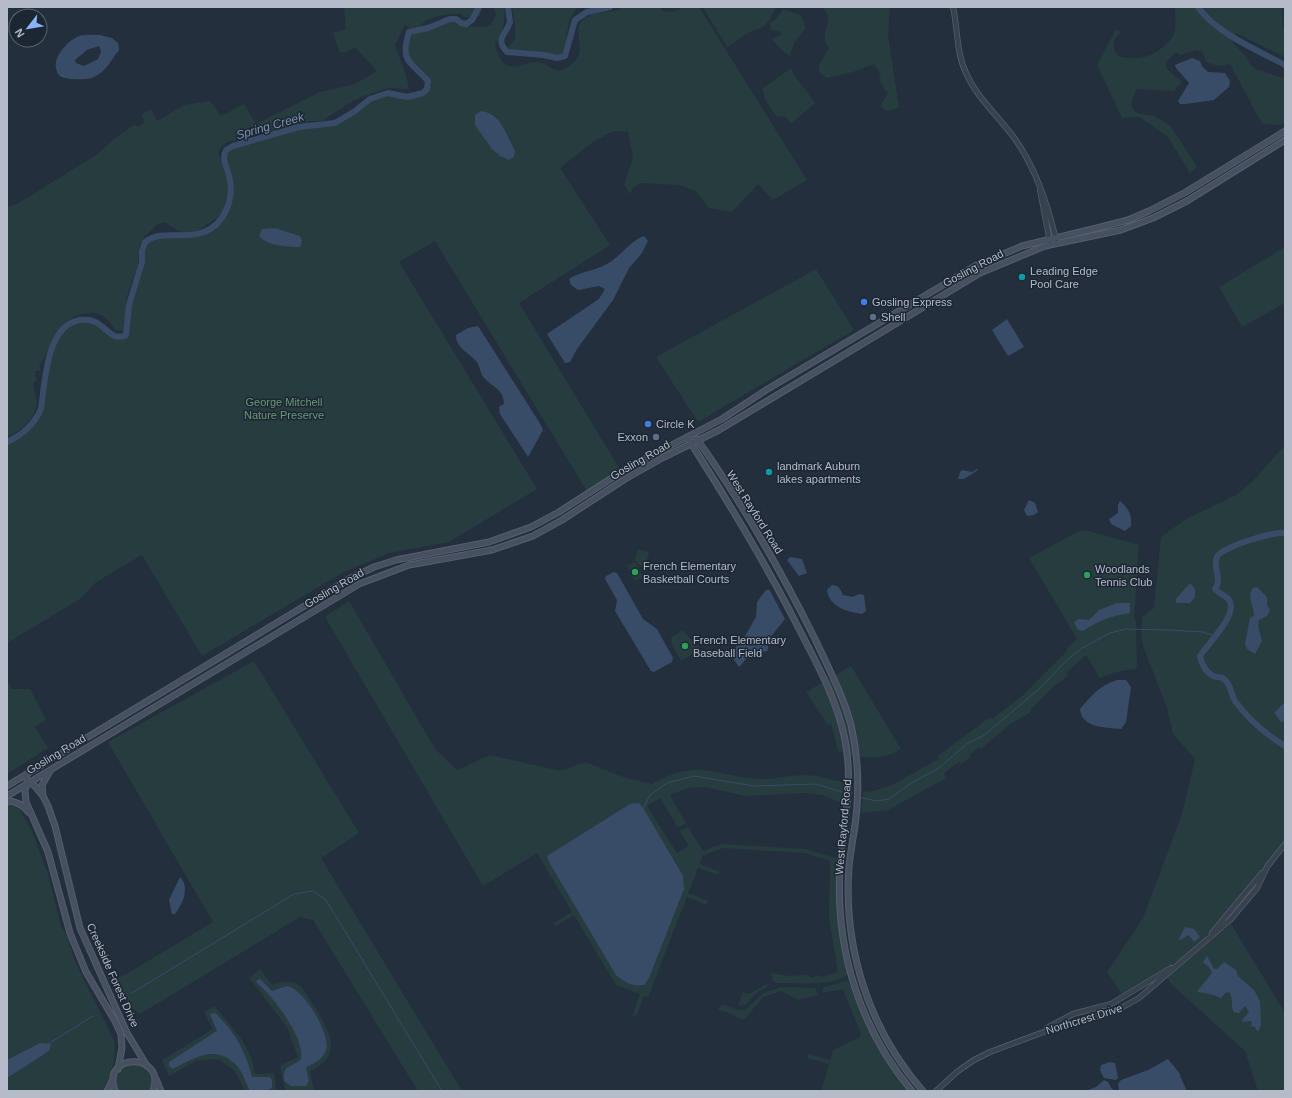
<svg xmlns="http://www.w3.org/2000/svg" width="1292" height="1098" font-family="Arial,sans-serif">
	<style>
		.green { fill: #263c3f }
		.water { fill: #394c67; fill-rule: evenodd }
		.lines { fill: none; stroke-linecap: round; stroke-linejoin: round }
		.stream { stroke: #394c67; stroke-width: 1 }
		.river { stroke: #394c67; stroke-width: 6 }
		.tertiary-casing { stroke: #565f6c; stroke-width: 6 }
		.secondary-casing { stroke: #565f6c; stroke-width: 7 }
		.tertiary { stroke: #38414e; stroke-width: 4.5 }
		.secondary { stroke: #465061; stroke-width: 5 }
		.culture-dot { fill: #0f9aa8; stroke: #1d2633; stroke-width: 1.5 }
		.shop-dot { fill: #3f7fe0; stroke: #1d2633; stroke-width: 1.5 }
		.service-dot { fill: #5c6f8a; stroke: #1d2633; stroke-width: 1.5 }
		.leisure-dot { fill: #2e9e5b; stroke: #1d2633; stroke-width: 1.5 }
		.labels { text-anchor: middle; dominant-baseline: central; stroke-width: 3; stroke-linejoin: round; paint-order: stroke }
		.street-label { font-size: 11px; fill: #b4bcc9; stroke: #1d2633 }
		.poi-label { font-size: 11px; fill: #b4bcc9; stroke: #1d2633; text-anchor: start }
		.park-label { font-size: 11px; fill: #6b9a76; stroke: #1d2633 }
		.water-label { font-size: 12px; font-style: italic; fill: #7c92b1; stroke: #1d2633 }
	</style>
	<rect width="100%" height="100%" fill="#242f3e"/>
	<!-- green -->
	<path class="green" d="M344 7H477L480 10V15L476 18 464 17 460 14C442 14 427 16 415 31 428 28 439 21 451 19 456 18 458 22 462 23 473 27 480 29 491 25L496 15 493 7H504C505 21 504 33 495 44 497 56 503 70 519 66 523 65 529 62 534 62 542 62 551 67 558 71 600 57 563 28 588 16 596 12 609 12 619 10L622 7H660L663 11 673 12 684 7H699L807 180 773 200 758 184 732 212 709 208 696 191 679 185 641 183 633 188 630 194 624 185 633 157 628 132 614 131 593 142 560 168 610 245 519 303 621 471 588 493 435 241 399 262 537 489 449 542 389 553 342 573 202 656 142 555 96 582 80 599 7 643V442C22 434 34 425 41 409 45 383 46 325 80 320 88 319 94 320 100 325 109 331 114 341 126 335L129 305 142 262V251L145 242C162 229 184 240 204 232 225 224 235 198 229 176 227 166 221 160 226 150L233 146 299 127 335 123 355 111 370 99 388 93 407 97 423 93 427 89V81C409 60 400 62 409 32L414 31 405 25 395 45C400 60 407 74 409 89L389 88 364 96 349 103 322 121H310L228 142 221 147 218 153 228 178 229 194 222 214 198 231 188 233 178 231 165 222 158 224 143 238 139 247 138 264 127 296 124 329 122 331 115 330C110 320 100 311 88 313 55 317 57 344 39 365L41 371H36L35 375 37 380 33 383C34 389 36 396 37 402 37 417 20 432 7 437V208L22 201 96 155 114 139 134 125 139 127 144 123 142 114 151 109 157 121 184 105 210 101 221 116 244 104 256 124 320 92 355 84 377 71 355 47 347 52H340L333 33 346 29Z
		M512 7H577L569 21 564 54 558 58C548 55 539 52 528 52 521 52 515 56 508 53L507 48 515 39V25Z
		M703 7H776L769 21 763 27 750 32 727 47Z
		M823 7H890L888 35 899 108 886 111 880 106 888 93 884 89 879 78 881 74 874 64 853 72 827 78 819 72V65L829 48C827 45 825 42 825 39 823 26 834 22 823 7Z
		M1175 7H1282L1283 27 1285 30V57L1236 33 1233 43 1246 56 1250 64 1256 69 1285 79V122L1280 125 1262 124 1230 64 1218 66 1206 62 1203 53 1197 50 1180 55 1176 52 1166 62V68L1182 82 1174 91 1136 89 1131 106 1137 113 1154 116 1170 125 1197 167 1190 173 1167 136 1139 117 1122 118 1097 65 1116 29 1121 31 1114 40V49L1118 56C1136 61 1152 58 1165 45 1168 42 1172 39 1173 36 1177 26 1175 16 1175 7Z
		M783 9 800 15 804 22 805 29 794 43 790 56 782 51 772 39 781 35 780 31 771 30 770 23 776 19Z
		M791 68 793 73 815 103 791 124 786 117 776 116 766 101 762 89Z
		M1285 247V303L1242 327 1219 287Z
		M816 269 854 330 698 422 656 357Z
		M1285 445V840L1244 893 1207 935 1184 957 1166 969 1170 975 1231 924 1285 1013V1091H1258L1245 1051 1171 984 1163 971 1125 994 1121 993 1107 972 1143 918 1182 814 1195 759 1173 734 1166 705 1143 646 1141 635 1142 617 1154 608 1161 537 1186 519 1236 495 1252 482Z
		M1085 530 1139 545 1134 620 1136 621 1137 666 1135 669 1116 672 1100 678 1086 655 1067 672 1068 675 1058 684H1056L1030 710 1031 712 1009 725 981 749 980 747 970 754 971 757 961 764 959 762 944 773 946 778 888 810 861 813 863 792 873 791 892 785 939 759 938 756 990 717 992 719 1022 696 1067 651V648L1077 639 1029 558 1077 532Z
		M638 549 649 552 645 568 639 565 635 560Z
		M635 562 643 577 635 581 627 566Z
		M349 601 435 749 457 770 490 755 560 771 585 762 623 777 652 784C698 757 715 777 762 779 776 779 790 775 804 775 818 775 832 780 846 783L845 804 822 795 805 793 745 796 705 787 688 788 670 795 686 823 678 828 660 798 647 806 677 853 689 846 680 831 688 827 703 851 721 844 805 849 839 859V920L848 974C833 988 795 982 776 983L773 981 771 973 789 976 807 975 813 978 817 975 822 977 838 972 829 918 830 861 805 853 723 848 702 856 700 864 720 872 718 875 698 868 688 893 708 901 706 905 687 897 648 997 644 996 636 1016 633 1015 640 994 616 985 574 915 556 926 554 923 572 912 537 853 483 886 325 617Z
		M682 630 699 647V649L681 661 672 645 671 638Z
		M254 661 359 833 321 858 462 1091H418L313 920 300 917 140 1014 127 1004 119 989 117 987 114 990 110 981 125 975 213 922 108 742Z
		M851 666 901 749C879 762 861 758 838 751L831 724 828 725 806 692Z
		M7 680 12 689H30L46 720 35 727 48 748 7 774Z
		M7 788 31 829 48 874 61 926 68 938 74 959 114 1040C117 1057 111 1076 102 1091H7Z
		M260 969 272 985C280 982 287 980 295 983 305 988 309 999 315 1007 329 1031 345 1055 310 1071L314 1091H286L285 1089 280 1066 298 1057 287 1027 249 978Z
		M847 981 851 983C864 1022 882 1059 909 1091H821L829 1064 807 1058 809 1054 830 1060 833 1050 860 1037 861 1034 843 989 822 993V991L824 987Z
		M768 983 767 987 756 993 746 1004 738 1006 743 992 749 994Z
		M782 987 815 988 818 995 799 1000 781 991 763 997 744 1020 718 1009 721 1005H724L739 1010H745L763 993Z
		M214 1006C232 1027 251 1045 255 1074L274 1073 276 1091H245L235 1071 218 1059 196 1061 169 1076 162 1060 213 1029 204 1012Z
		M137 1063C151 1069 153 1076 151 1091H117C114 1072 118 1066 137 1063Z"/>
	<!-- water -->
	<path class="water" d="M100 35 112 38 118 43 119 50C114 56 110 64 104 70 101 73 95 77 91 78 86 80 62 80 59 75 48 61 67 41 79 36 85 34 94 35 100 35ZM99 46 101 52 98 59 84 66 76 63 75 60 87 50Z
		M1192 58 1200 61 1202 66 1208 72 1225 73 1230 81 1229 87 1214 100 1185 104H1180L1178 101 1189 83 1176 68 1175 65Z
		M481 111C501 113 507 136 515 151L514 157 509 160 500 156 492 149 475 125V115Z
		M275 228 300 236 302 241 300 247C289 247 267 246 259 236L262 229Z
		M644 236 648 241 642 253 629 268 613 300 577 349 570 362 565 363 547 334 599 299 605 289 599 286 578 290 571 285 569 279C581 271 595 271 607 264 620 257 630 241 644 236Z
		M1007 319 1024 347 1008 356 992 330Z
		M478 326 541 425 543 430 528 457 500 414 499 407 504 404C504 390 493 387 484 378 480 373 480 366 476 361 468 352 456 348 456 335L468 328Z
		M977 469 978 470 964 479H958L960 472 962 470 972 472Z
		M1029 500 1035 503 1038 512 1034 515 1027 516 1024 510Z
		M1120 501C1129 509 1132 515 1131 526L1125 531 1111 524 1109 519 1118 513V505Z
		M790 557 802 559 807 573 799 576 787 560Z
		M614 572 617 573 643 619 657 629 673 658 672 662 654 672 651 671 615 611 617 600 605 579 606 576Z
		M1190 583 1195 589V597L1190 603H1177L1175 600Z
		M832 585C839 585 840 589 843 595L852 597 860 594 864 595 866 611 862 614C848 612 829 607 827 590Z
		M1257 587 1267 597V605L1270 610 1267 616 1259 620 1258 626 1262 641 1255 654 1247 649 1245 644 1250 618 1254 615C1254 605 1246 598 1253 588Z
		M769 589 785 619 769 639 768 650C763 654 757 651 751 654 745 658 744 663 739 667L732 657V652L745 636 756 617 757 602 765 591Z
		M1117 603H1130V613C1112 616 1099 620 1083 631L1078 630 1074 623 1078 619 1089 620 1099 610Z
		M1117 680H1126L1131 687 1126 722 1121 729C1106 727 1082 729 1080 709 1091 696 1100 685 1117 680Z
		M1283 704 1285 705V721L1281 722 1274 713Z
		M639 803 645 811 683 876 684 889 649 978 644 985C633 987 624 982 616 975L549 862 547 856 630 804Z
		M180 877C190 887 183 904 175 914H172L169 900Z
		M1185 927 1194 929 1200 937 1194 942 1189 935 1178 941Z
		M1207 956 1214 969H1217L1224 962 1236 970 1238 976 1254 990 1260 1001 1261 1024 1259 1030 1257 1031 1255 1027 1251 1026 1252 1023 1250 1021 1242 1022 1243 1019 1249 1012 1245 1006 1239 1013 1234 1012C1230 1006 1234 999 1229 992L1225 993 1221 998 1210 994 1198 992V990L1212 973 1209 967 1203 962Z
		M260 979 272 991 287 986C304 989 331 1034 326 1050 322 1061 314 1062 306 1068L309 1081 306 1086H291L284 1081C282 1065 291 1068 301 1059 305 1038 273 996 257 983L256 981Z
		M215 1013C234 1030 246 1052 252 1077H269L272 1080V1088L264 1091H250C246 1083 243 1073 237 1066 216 1043 194 1058 173 1069L169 1066V1062L217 1031 210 1014Z
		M40 1043 51 1044 49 1051 7 1078V1060Z
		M1168 1059 1180 1074V1076L1187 1091H1119L1118 1084 1121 1080 1148 1070Z
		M1110 1062 1115 1063 1118 1078 1116 1080 1104 1078 1100 1070 1101 1065Z
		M1104 1080 1108 1082 1112 1089 1116 1091H1085L1096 1087Z"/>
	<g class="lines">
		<!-- stream -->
		<path class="stream" d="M862 798 877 801 889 799 913 782 939 768 968 743 983 736 1038 690 1067 660 1082 648 1110 633 1126 629 1169 630 1203 632 1215 636
			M643 809 650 795 667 783 694 776 754 786 816 784 845 793
			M132 993 294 894 313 891 326 900 442 1091
			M48 1044 93 1016"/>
		<!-- river -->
		<path class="river" d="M508 7 510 22C507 34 494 38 507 52L544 55 557 58 565 56 575 20 587 12 610 7
			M1198 7C1216 33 1257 50 1285 65
			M7 442C22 435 34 425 41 409 45 383 46 325 80 320 88 319 94 320 100 325 109 331 114 341 126 335L129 305 142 262V251L145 242C162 229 184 240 204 232 225 224 235 198 229 176 227 166 221 160 226 150L233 146 299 127 335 123 355 111 370 99 388 93 407 97 423 93 427 89 428 81C409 60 400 62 409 32L428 28 450 19H456L461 23 466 24 472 20 479 7
			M1285 533C1275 531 1221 547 1217 557 1212 568 1223 578 1215 589 1219 594 1226 595 1229 600 1239 614 1208 643 1200 656 1202 665 1206 674 1216 677 1219 677 1222 677 1224 679 1231 684 1231 695 1235 701 1248 719 1267 735 1285 746"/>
		<defs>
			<path id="tertiary" d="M953 7C958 29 956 52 966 73 977 98 999 117 1015 139 1036 169 1048 205 1056 240
				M1040 190 1050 242
				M1267 867 1285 844
				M1212 933 1262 873
				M1047 1028 1073 1014 1111 1004 1171 968
				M936 1091 958 1071 974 1060 990 1052 1057 1027 1114 1012 1139 998 1230 920 1257 888 1268 865"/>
			<path id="secondary" d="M687 437C726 498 764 560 797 625 816 662 837 699 845 740 854 785 843 824 840 868 835 949 860 1029 912 1091
				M697 439C741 501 781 571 815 639 828 667 843 695 851 725 857 751 859 779 857 806 856 826 851 846 849 866 843 948 869 1030 923 1091
				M25 775 28 782 34 785 43 796 48 806 55 826 80 928 127 1033 147 1066
				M28 782 25 790 26 802 48 852 70 933 86 972 115 1021 121 1034 122 1048 118 1069
				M7 786 349 579 374 567 396 560 489 542 531 527 559 512 629 467 722 419 766 390 975 266 1022 246 1097 228 1128 220 1149 211 1186 192 1285 131
				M7 796 359 584 409 565 492 550 533 536 562 520 625 479 664 457 719 430 980 273 1045 246 1121 230 1153 218 1187 201 1285 140
				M43 796 42 785 50 771
				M7 801C16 801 23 805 28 812
				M156 1079 161 1091
				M107 1091 113 1079
				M115 1091C100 1052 167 1052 153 1091"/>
		</defs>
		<!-- tertiary casing -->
		<use href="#tertiary" class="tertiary-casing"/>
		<!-- secondary casing -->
		<use href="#secondary" class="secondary-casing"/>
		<!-- tertiary -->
		<use href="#tertiary" class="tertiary"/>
		<!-- secondary -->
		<use href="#secondary" class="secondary"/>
	</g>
	<!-- markers -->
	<g class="culture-dot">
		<circle cx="1022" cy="277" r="4"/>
		<circle cx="769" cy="472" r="4"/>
	</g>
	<g class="shop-dot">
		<circle cx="864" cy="302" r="4"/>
		<circle cx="648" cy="424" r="4"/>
	</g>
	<g class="service-dot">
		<circle cx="873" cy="317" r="4"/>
		<circle cx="656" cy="437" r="4"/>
	</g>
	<g class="leisure-dot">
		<circle cx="635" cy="572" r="4"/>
		<circle cx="1087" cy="575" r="4"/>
		<circle cx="685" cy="646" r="4"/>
	</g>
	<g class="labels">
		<!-- street labels -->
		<g class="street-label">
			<text transform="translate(973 268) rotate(-28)">Gosling Road</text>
			<text transform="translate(640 460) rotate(-30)">Gosling Road</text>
			<text transform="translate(755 512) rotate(58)">West Rayford Road</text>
			<text transform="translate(334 588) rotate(-30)">Gosling Road</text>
			<text transform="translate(56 754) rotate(-31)">Gosling Road</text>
			<text transform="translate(843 827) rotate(-85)">West Rayford Road</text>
			<text transform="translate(113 975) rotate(66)">Creekside Forest Drive</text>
			<text transform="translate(1084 1019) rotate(-17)">Northcrest Drive</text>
		</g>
		<!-- poi labels -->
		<g class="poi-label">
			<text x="1030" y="271">Leading Edge<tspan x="1030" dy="13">Pool Care</tspan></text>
			<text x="872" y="302">Gosling Express</text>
			<text x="881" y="317">Shell</text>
			<text x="656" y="424">Circle K</text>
			<text x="648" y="437" text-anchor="end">Exxon</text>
			<text x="777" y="466">landmark Auburn<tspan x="777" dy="13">lakes apartments</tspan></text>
			<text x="643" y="566">French Elementary<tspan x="643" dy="13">Basketball Courts</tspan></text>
			<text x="1095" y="569">Woodlands<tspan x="1095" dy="13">Tennis Club</tspan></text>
			<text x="693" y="640">French Elementary<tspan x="693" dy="13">Baseball Field</tspan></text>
		</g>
		<!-- park labels -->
		<g class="park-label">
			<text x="284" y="402">George Mitchell<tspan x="284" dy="13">Nature Preserve</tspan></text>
		</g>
		<!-- water labels -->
		<g class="water-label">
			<text transform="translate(270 126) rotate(-16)">Spring Creek</text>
		</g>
	</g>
	<!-- border -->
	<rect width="1292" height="1098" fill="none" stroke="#b4bcc9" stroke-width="16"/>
	<!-- north arrow -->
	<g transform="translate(28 28) rotate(239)"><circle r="19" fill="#1d2633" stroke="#59626f"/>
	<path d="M0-3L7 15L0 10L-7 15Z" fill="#8ab4f8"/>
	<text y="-6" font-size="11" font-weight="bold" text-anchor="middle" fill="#b4bcc9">N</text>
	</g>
</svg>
